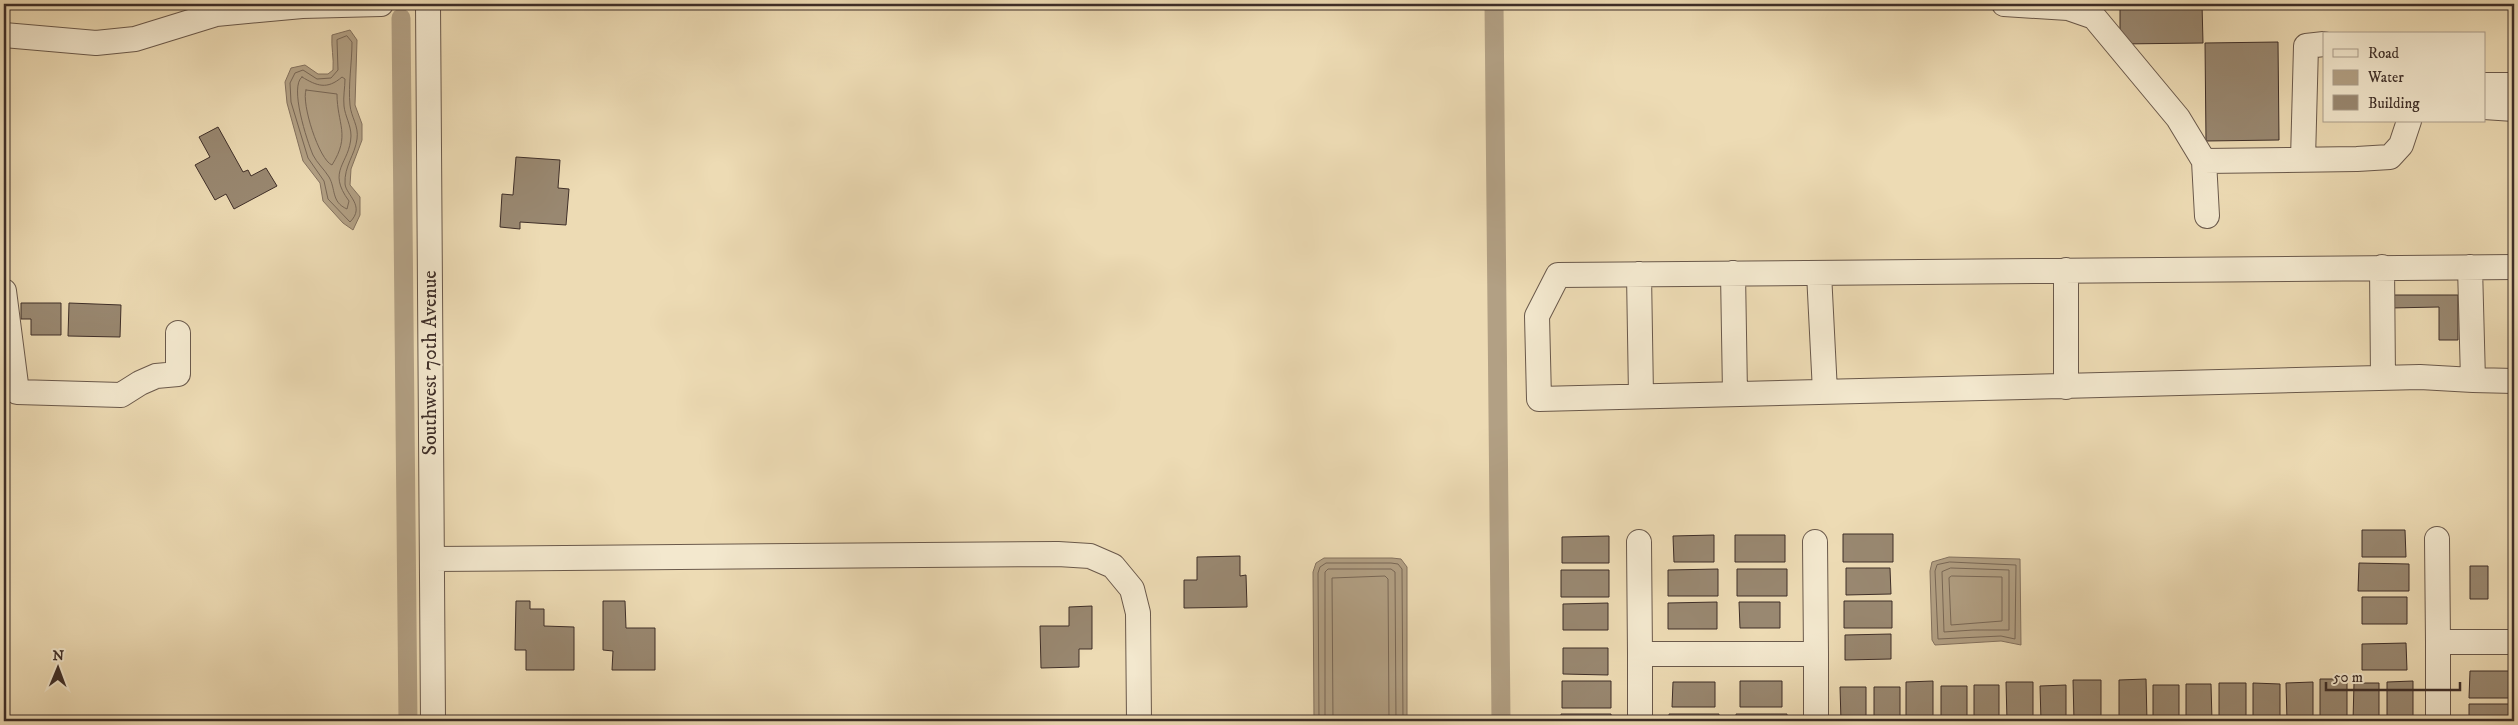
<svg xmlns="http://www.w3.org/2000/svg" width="2518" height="725" font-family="'IM FELL DW Pica',serif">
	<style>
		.water { fill: #b2a084; stroke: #84725f }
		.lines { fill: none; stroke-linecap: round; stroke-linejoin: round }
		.shore { stroke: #786756; stroke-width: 1 }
		.canal { stroke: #b2a084; stroke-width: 19 }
		.building { fill: #998871; stroke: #3e2e28 }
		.minor-casing { stroke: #6a594b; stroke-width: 26 }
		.minor { stroke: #f3e8ce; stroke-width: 24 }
		.labels { text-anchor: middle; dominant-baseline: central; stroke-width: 4; stroke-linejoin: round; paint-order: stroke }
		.street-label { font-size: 20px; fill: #3e2e28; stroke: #f3e8ce }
	</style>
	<rect width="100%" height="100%" fill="#eddbb4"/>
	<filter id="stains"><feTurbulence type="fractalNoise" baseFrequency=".004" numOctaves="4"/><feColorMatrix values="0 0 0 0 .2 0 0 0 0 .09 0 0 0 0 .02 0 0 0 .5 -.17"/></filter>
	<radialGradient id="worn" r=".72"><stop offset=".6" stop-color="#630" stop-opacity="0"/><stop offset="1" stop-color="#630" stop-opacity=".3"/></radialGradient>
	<!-- water -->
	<path class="water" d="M350 30 357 40 355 105 362 124V140L351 169 350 185 360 197V215L353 230 343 223 323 201 320 183 303 161 287 103 285 82 291 68 305 65 318 74H328L333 70C334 58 331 47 332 35Z
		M1949 557 2020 559 2021 645 2001 641 1935 645 1932 640 1930 571 1932 562Z
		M1324 558H1392L1401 559 1407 567V721H1314L1313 572 1316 563Z"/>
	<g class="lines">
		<!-- shore -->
		<path class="shore" d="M347 36 352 42C352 63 348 85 350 105 351 117 359 126 357 139 355 155 344 166 345 184 346 195 366 206 350 222L328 199 324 181 308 158 291 102 290 83 295 73 303 70 317 79 331 78 338 70 337 40Z
			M302 77C317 86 327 90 342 77L345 79C345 87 343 97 344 106 345 116 351 125 351 136 350 164 326 170 349 201L347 209C331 202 336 189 329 177 324 169 317 163 313 155 307 141 289 86 302 77Z
			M306 90 337 94C337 124 351 135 332 165 319 160 301 103 306 90Z
			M1950 562 2016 565 2015 639 2001 636 1938 639 1935 571 1937 565Z
			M1951 568 2009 570V630H1973L1944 632 1942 572Z
			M1952 576 2002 577V621L1951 625 1949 578Z
			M1319 721 1318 573 1320 567 1326 563H1391L1398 564 1402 569 1403 721
			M1325 721V572L1328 569H1391L1395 572 1396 721
			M1333 721 1332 578 1385 576 1388 579 1389 721"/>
		<!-- canal -->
		<path class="canal" d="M1494 4 1501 721
			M401 18 408 721"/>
	</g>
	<!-- building -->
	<path class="building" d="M2120 4H2202L2203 43 2120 44Z
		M2278 42 2279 140 2206 141 2205 43Z
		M218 127 243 172 248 170 251 176 266 168 277 186 234 209 226 194 215 200 195 165 210 157 199 137Z
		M516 157 560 160 558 188 569 189 566 225 520 222V229L500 227 502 194 513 195Z
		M2390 295H2458V340H2439V307L2390 308Z
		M21 303H61V335H31V319H21Z
		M69 303 121 305 120 337 68 336Z
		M2362 530H2405L2406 557H2362Z
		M1843 534H1893V562H1843Z
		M1714 535V562H1674L1673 536Z
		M1735 535H1785V562H1735Z
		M1609 536V563H1562V537Z
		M1240 556V576L1246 575 1247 607 1184 608V580H1197V557Z
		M2359 563 2409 564V591H2358Z
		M2470 566H2488V599H2470Z
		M1846 568H1890L1891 594 1846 595Z
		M1718 569V596H1668V570Z
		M1737 569H1787V596H1737Z
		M1561 570H1609V597H1561Z
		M2362 597H2407V624H2362Z
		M516 601H530V609H544V626L574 627V670H526V650H515Z
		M603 601H625L626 628H655V670H612L613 651 603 650Z
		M1844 601H1892V628H1844Z
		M1717 602V629H1668V603Z
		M1739 602H1780V628H1740Z
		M1608 603V630H1563V604Z
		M1092 606V649H1079V667L1041 668 1040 626H1069V607Z
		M1891 634V659L1845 660V635Z
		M2406 643 2407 670H2362V644Z
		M1563 648H1608V675L1563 674Z
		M2470 671H2514V698H2469Z
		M2146 679 2147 721H2119V680Z
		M2320 679H2347V721H2320Z
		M2073 680H2101V721H2074Z
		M1562 681H1611V708H1562Z
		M1740 681H1782V707H1740Z
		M1933 681V721H1906V682Z
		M2413 681V721H2387V682Z
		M1673 682H1715V707H1672Z
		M2006 682H2033V721H2007Z
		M2313 682V721H2287L2286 683Z
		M2219 683H2246V721H2219Z
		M2253 683 2280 684V721H2253Z
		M2354 683H2379V721H2353Z
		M2186 684H2211L2212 721H2186Z
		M1974 685H1999V721H1974Z
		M2066 685V721H2041L2040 686Z
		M2153 685H2179V721H2153Z
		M1941 686H1967V721H1941Z
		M1840 687H1866V721H1841Z
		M1874 687H1900V721H1874Z
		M2469 704H2514V721H2469Z
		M1561 714H1611L1612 721H1561Z
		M1669 714H1719V721H1669Z
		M1736 714H1787V721H1736Z"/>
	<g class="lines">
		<defs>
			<path id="minor" d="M428 4 433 721
				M2004 4 2068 8 2094 17 2178 118 2204 161
				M4 35 96 43 135 39 216 14 302 6 381 4
				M2484 85H2514
				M2484 107 2514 109
				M2303 159 2306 46 2324 44
				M2207 216 2204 161 2357 159 2390 157 2401 145 2409 121
				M2382 267 2383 378
				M2470 267 2473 380 2514 381
				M1733 273 1735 394
				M1819 273 1825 392
				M1639 274 1641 396
				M4 291 17 392 121 395 140 383 156 376 178 374V333
				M2473 380 2420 377 1539 399 1537 316 1558 275 2514 267
				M2066 387V270
				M2437 539 2438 642
				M1639 542 1640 654H1816V721
				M1815 542 1816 654
				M432 559 1058 554 1090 556 1113 566 1132 589 1138 613 1139 721
				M1640 654V721
				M2438 721V642H2514"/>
		</defs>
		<!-- minor casing -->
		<use href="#minor" class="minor-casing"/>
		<!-- minor -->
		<use href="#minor" class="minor"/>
	</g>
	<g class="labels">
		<!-- street labels -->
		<g class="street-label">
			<text transform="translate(430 363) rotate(-90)">Southwest 70th Avenue</text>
		</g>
	</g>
	<!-- margin -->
	<rect width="2518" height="725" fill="none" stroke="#eddbb4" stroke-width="20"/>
	<rect x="5" y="5" width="2508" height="715" fill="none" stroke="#3e2e28" stroke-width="2.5"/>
	<rect x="10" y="10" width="2498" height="705" fill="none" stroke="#3e2e28"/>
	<!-- legend -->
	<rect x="2323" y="32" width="162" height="90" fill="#f3e8ce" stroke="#ab9e8c"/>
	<rect x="2333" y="49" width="25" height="8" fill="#f3e8ce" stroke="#ab9e8c"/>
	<text x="2368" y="58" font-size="15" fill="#3e2e28">Road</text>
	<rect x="2333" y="70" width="25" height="15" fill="#b2a084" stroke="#ab9e8c"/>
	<text x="2368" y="82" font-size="15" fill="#3e2e28">Water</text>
	<rect x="2333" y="95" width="25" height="15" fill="#998871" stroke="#ab9e8c"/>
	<text x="2368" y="108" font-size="15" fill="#3e2e28">Building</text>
	<!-- north arrow -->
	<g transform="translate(58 668) rotate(1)" stroke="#f3e8ce" stroke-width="4" paint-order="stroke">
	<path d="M0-4L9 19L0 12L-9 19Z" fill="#3e2e28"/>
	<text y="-8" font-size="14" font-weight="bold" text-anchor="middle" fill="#3e2e28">N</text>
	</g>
	<!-- scale -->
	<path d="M2326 682v8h134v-8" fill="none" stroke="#3e2e28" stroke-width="2.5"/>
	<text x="2333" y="682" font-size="15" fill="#3e2e28" stroke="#f3e8ce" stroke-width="4" paint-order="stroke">50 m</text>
	<rect width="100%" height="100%" filter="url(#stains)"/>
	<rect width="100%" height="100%" fill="url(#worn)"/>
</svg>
